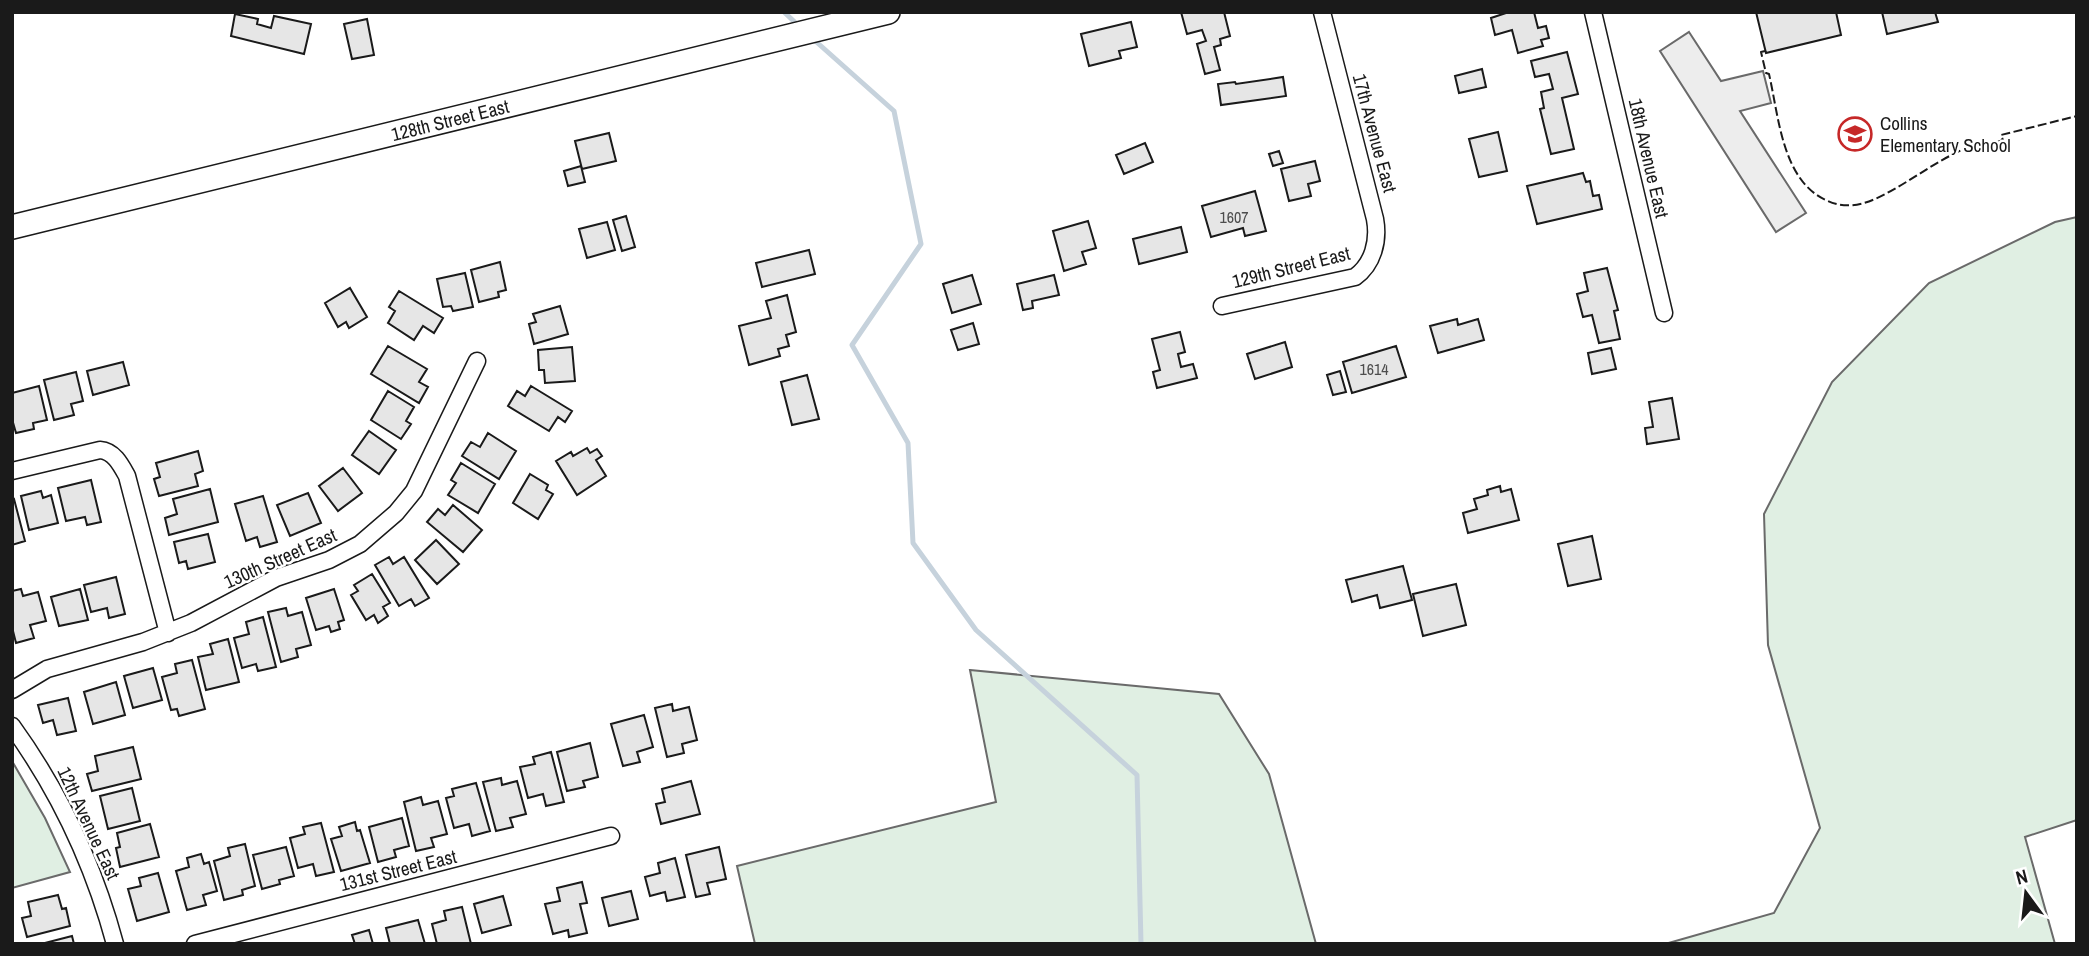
<svg xmlns="http://www.w3.org/2000/svg" width="2089" height="956" font-family="'Archivo Narrow',sans-serif">
	<style>
		.green { fill: #e0efe3; stroke: #6a6a6a; stroke-width: 2 }
		.parking { fill: #ededed; stroke: #6a6a6a; stroke-width: 2 }
		.lines { fill: none; stroke-linecap: round; stroke-linejoin: round }
		.stream { stroke: #c6d2dc; stroke-width: 5 }
		.building { fill: #e6e6e6; stroke: #1a1a1a; stroke-width: 2 }
		.street-casing { stroke: #1a1a1a; stroke-width: 19 }
		.secondary-casing { stroke: #1a1a1a; stroke-width: 26 }
		.street { stroke: #fff; stroke-width: 16 }
		.secondary { stroke: #fff; stroke-width: 23 }
		.fence { stroke: #1a1a1a; stroke-width: 2; stroke-dasharray: 9 3.5; stroke-linecap: butt }
		.labels { text-anchor: middle; dominant-baseline: central; stroke-width: 5; stroke-linejoin: round; paint-order: stroke }
		.number-label { font-size: 16px; fill: #4d4d4d }
		.street-label { font-size: 19px; fill: #1a1a1a; stroke: #fff }
		.poi-label { font-size: 19px; fill: #1a1a1a; stroke: #fff; text-anchor: start }
	</style>
	<rect width="100%" height="100%" fill="#fff"/>
	<!-- green -->
	<path class="green" d="M2077 217V820L2025 837 2055 944H1665L1774 913 1820 828 1768 645 1764 514 1832 382 1929 283 2055 222Z
		M970 670 1219 694 1269 774 1316 944H755L737 866 996 802Z
		M12 761 45 818 70 872 12 888Z"/>
	<!-- parking -->
	<path class="parking" d="M1689 32 1721 81 1763 71 1771 103 1740 111 1806 213 1776 232 1660 51Z"/>
	<g class="lines">
		<!-- stream -->
		<path class="stream" d="M784 12 800 27
			M812 38 894 111 921 244 852 345 908 443 913 543 976 630 1137 775 1141 944"/>
	</g>
	<!-- building -->
	<path class="building" d="M1181 12H1224L1230 36 1220 39 1221 45 1214 47 1220 70 1205 74 1197 44 1206 41 1202 30 1187 34Z
		M1509 12H1534L1538 28 1546 26 1549 38 1541 40 1543 46 1518 53 1512 30 1495 35 1491 18Z
		M1756 12H1836L1841 35 1766 53Z
		M1882 12H1935L1938 22 1887 34Z
		M235 14 258 19 257 24 271 28 274 16 311 24 304 54 231 36Z
		M367 19 374 55 352 59 344 24Z
		M1131 22 1137 47 1119 51 1121 58 1089 66 1081 34Z
		M1567 52 1578 94 1562 98 1574 149 1551 154 1540 109 1544 108 1541 92 1553 89 1549 74 1535 77 1531 61Z
		M1482 69 1486 87 1459 93 1455 76Z
		M1283 77 1286 96 1221 105 1218 84 1235 82 1236 84Z
		M1498 132 1507 171 1479 177 1469 139Z
		M609 133 616 161 582 169 575 141Z
		M1145 143 1153 162 1124 174 1116 155Z
		M1279 151 1283 163 1273 166 1269 154Z
		M1315 161 1320 181 1308 184 1311 196 1289 201 1281 169Z
		M581 166 585 182 568 186 564 171Z
		M1583 173 1586 182 1590 181 1593 196 1599 195 1602 209 1537 224 1527 186Z
		M1255 191 1266 231 1245 236 1243 228 1211 237 1202 206Z
		M626 216 635 247 622 251 613 220Z
		M1088 221 1096 248 1082 252 1086 264 1064 271 1053 231Z
		M607 222 615 250 587 258 579 229Z
		M1181 227 1187 252 1139 264 1133 239Z
		M809 250 815 274 762 287 756 263Z
		M500 262 506 290 498 292 499 297 479 302 471 270Z
		M1607 268 1618 310 1614 311 1620 339 1599 343 1592 315 1583 317 1577 294 1588 291 1584 273Z
		M465 273 473 307 453 311 451 306 443 307 437 279Z
		M972 275 981 304 952 313 943 284Z
		M1054 275 1059 295 1032 301 1033 308 1023 310 1017 284Z
		M350 288 367 317 349 328 346 322 338 327 325 303Z
		M399 291 443 318 434 333 423 326 414 340 388 323 395 311 389 307Z
		M787 295 796 332 786 335 789 346 778 349 780 356 749 365 739 326 771 318 766 301Z
		M560 306 568 334 534 344 529 324 536 322 533 314Z
		M1457 319 1458 325 1478 319 1484 340 1438 353 1430 326Z
		M973 323 979 344 958 350 951 330Z
		M1180 332 1185 352 1178 354 1181 367 1193 364 1197 378 1157 388 1153 372 1160 370 1152 339Z
		M1285 342 1292 367 1255 379 1247 354Z
		M388 346 427 369 419 382 428 387 419 403 371 374Z
		M1396 346 1406 377 1352 393 1343 362Z
		M572 347 575 381 545 383 544 370H539L538 350Z
		M1611 348 1616 369 1592 374 1588 353Z
		M123 362 129 385 93 395 87 371Z
		M1340 371 1346 392 1333 395 1327 375Z
		M76 372 83 401 71 404 74 415 54 420 44 380Z
		M807 375 819 419 792 425 781 382Z
		M39 386 47 420 33 423 34 429 16 433 12 419V393Z
		M531 386 572 411 565 422 558 417 549 431 508 406 517 391 525 396Z
		M388 391 414 407 406 421 411 424 401 439 371 420Z
		M1672 398 1679 439 1647 444 1645 428 1653 427 1649 402Z
		M369 431 396 450 379 474 352 455Z
		M488 433 516 451 499 479 462 456 471 442 480 447Z
		M587 448 590 453 597 449 602 456 596 460 606 476 577 495 556 461 571 452 573 456Z
		M198 451 203 471 195 474 198 486 159 496 154 479 160 477 156 463Z
		M461 463 495 484 478 513 448 495 456 483 451 480Z
		M343 468 362 493 338 511 319 486Z
		M530 474 548 485 546 490 553 494 538 519 513 503Z
		M91 480 101 522 87 525 85 517 66 521 58 488Z
		M1500 486 1501 492 1511 489 1519 520 1468 533 1463 513 1477 509 1474 499 1488 495 1487 490Z
		M210 489 218 522 169 535 165 518 177 514 173 499Z
		M41 491 43 498 51 495 58 523 29 530 21 496Z
		M308 493 321 523 290 536 277 505Z
		M263 496 277 542 260 547 257 537 246 541 235 504Z
		M14 499 25 541 12 545V500Z
		M453 505 482 530 463 552 427 522 438 509 445 515Z
		M208 534 215 562 188 569 186 561 179 563 174 542Z
		M1592 536 1601 579 1568 586 1558 544Z
		M436 540 459 564 437 584 415 560Z
		M389 557 393 564 404 557 429 598 415 606 411 599 399 606 375 565Z
		M1403 566 1412 600 1380 608 1377 595 1352 602 1346 580Z
		M372 574 390 603 383 607 388 616 378 623 374 615 366 620 351 595 358 591 354 585Z
		M116 577 125 614 109 618 107 608 91 612 84 585Z
		M1456 584 1466 625 1423 636 1413 594Z
		M21 589 23 596 38 592 46 621 30 625 34 638 16 643 12 627V591Z
		M80 589 88 620 59 626 51 597Z
		M334 589 344 620 338 622 340 629 331 632 329 626 316 630 306 598Z
		M286 608 288 616 302 612 311 645 296 649 298 657 281 662 268 612Z
		M263 617 276 667 258 671 256 664 242 668 234 638 249 634 246 622Z
		M228 639 239 682 206 690 198 657 213 654 210 644Z
		M192 660 205 709 179 716 177 709 171 710 162 677 177 673 175 664Z
		M153 668 162 700 133 708 124 676Z
		M116 682 125 715 93 724 84 692Z
		M68 698 76 731 57 735 53 720 43 723 38 705Z
		M672 704 673 711 689 707 697 740 682 744 684 753 667 757 655 708Z
		M644 715 653 747 637 752 640 762 623 766 611 724Z
		M590 743 598 777 583 781 585 787 567 791 557 752Z
		M133 747 141 779 92 791 87 774 98 771 95 756Z
		M551 752 564 802 546 806 543 794 528 798 520 767 535 764 533 757Z
		M501 778 502 785 517 781 526 814 510 818 513 827 496 831 483 782Z
		M691 781 700 814 661 824 656 804 665 802 662 789Z
		M476 783 490 831 472 836 469 824 454 828 446 798 454 796 452 789Z
		M132 788 140 821 108 829 100 796Z
		M421 797 423 805 438 801 447 834 431 838 434 847 416 851 404 802Z
		M402 818 409 846 394 850 396 857 378 862 369 827Z
		M355 822 357 831 360 830 370 863 341 871 331 839 342 836 339 827Z
		M321 823 334 872 316 876 313 864 298 868 290 838 305 834 303 827Z
		M150 824 159 857 120 867 116 848 120 847 117 833Z
		M245 844 255 886 242 890 243 895 224 900 214 861 230 856 228 848Z
		M286 847 294 876 279 880 280 884 262 889 253 855Z
		M719 847 726 879 707 883 710 894 696 897 686 855Z
		M201 854 204 864 209 862 217 891 203 895 206 905 187 910 176 871 189 867 187 858Z
		M675 858 685 897 667 901 665 892 650 896 645 877 660 873 658 863Z
		M158 873 169 912 137 921 128 889 141 886 139 878Z
		M582 882 587 903 580 904 587 933 569 937 568 930 553 934 545 904 560 901 557 888Z
		M631 891 638 919 609 926 602 898Z
		M58 895 62 909 66 908 70 926 27 937 22 918 31 916 28 902Z
		M503 896 511 925 482 933 474 904Z
		M462 907 471 944H437L432 924 446 920 444 911Z
		M418 920 425 944H390L386 928Z
		M369 930 373 944H355L352 935Z
		M72 936 74 944H41Z"/>
	<g class="lines">
		<defs>
			<path id="street" d="M1593 12 1664 313
				M1222 306 1355 277C1373 264 1379 241 1375 219L1322 12
				M12 471 100 450C114 451 121 465 127 476L168 633
				M12 690 47 669 143 642 191 623 276 578 329 560 360 544 396 513 414 491 477 361
				M12 726C59 791 94 866 115 944
				M195 944 611 836"/>
			<path id="secondary" d="M12 227 888 12"/>
		</defs>
		<!-- street casing -->
		<use href="#street" class="street-casing"/>
		<!-- secondary casing -->
		<use href="#secondary" class="secondary-casing"/>
		<!-- street -->
		<use href="#street" class="street"/>
		<!-- secondary -->
		<use href="#secondary" class="secondary"/>
		<!-- fence -->
		<path class="fence" d="M1765 51 1761 52 1766 73 1769 74C1779 117 1782 182 1828 201 1843 208 1859 206 1875 199 1906 185 1932 163 1964 149L1966 153 2003 140 2001 135 2077 116"/>
	</g>
	<!-- icons -->
	<defs>
		<symbol id="school-ring" viewBox="-11 -11 22 22"><circle r="9.5" fill="#fff" stroke="#c62828" stroke-width="1.5"/><path d="M0-5L7-2L0 1L-7-2ZM-4 1L0 2.5L4 1V4Q0 6-4 4Z" fill="#c62828"/></symbol>
	</defs>
	<g fill-rule="evenodd">
		<use href="#school-ring" x="1836" y="115" width="38" height="38"/>
	</g>
	<g class="labels">
		<!-- number labels -->
		<g class="number-label">
			<text x="1234" y="217">1607</text>
			<text x="1374" y="369">1614</text>
		</g>
		<!-- street labels -->
		<g class="street-label">
			<text transform="translate(450 120) rotate(-14)">128th Street East</text>
			<text transform="translate(1375 133) rotate(75)">17th Avenue East</text>
			<text transform="translate(1649 158) rotate(77)">18th Avenue East</text>
			<text transform="translate(1291 267) rotate(-14)">129th Street East</text>
			<text transform="translate(280 558) rotate(-24)">130th Street East</text>
			<text transform="translate(89 823) rotate(65)">12th Avenue East</text>
			<text transform="translate(398 870) rotate(-14)">131st Street East</text>
		</g>
		<!-- poi labels -->
		<g class="poi-label">
			<text x="1880" y="123">Collins<tspan x="1880" dy="22">Elementary School</tspan></text>
		</g>
	</g>
	<!-- border -->
	<rect width="2089" height="956" fill="none" stroke="#1a1a1a" stroke-width="28"/>
	<!-- north arrow -->
	<g transform="translate(2026 893) rotate(345)" stroke="#ffffff" stroke-width="5" paint-order="stroke">
	<path d="M0-5L12 26L0 18L-12 26Z" fill="#1a1a1a"/>
	<text y="-10" font-size="19" font-weight="bold" text-anchor="middle" fill="#1a1a1a">N</text>
	</g>
</svg>
